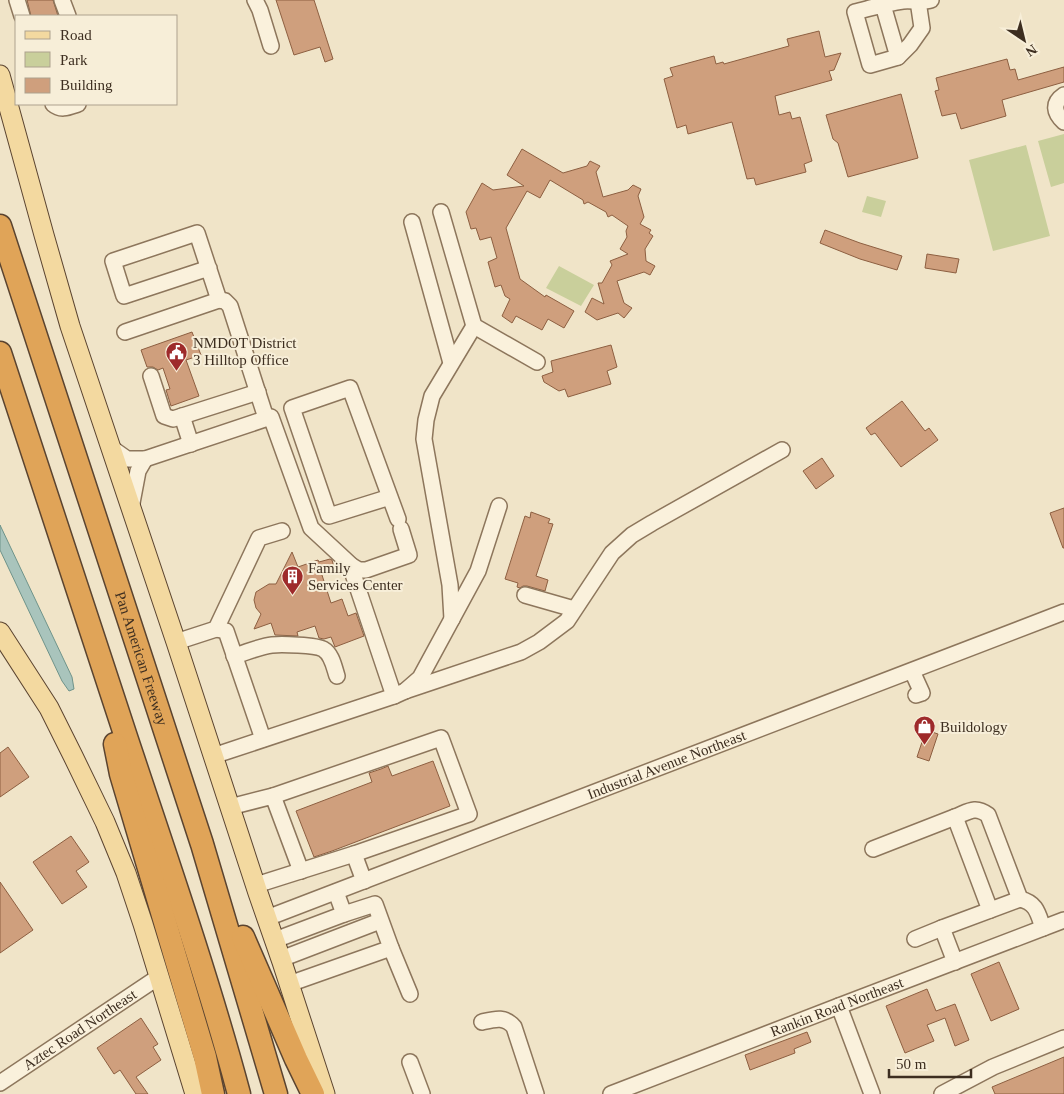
<svg xmlns="http://www.w3.org/2000/svg" width="1064" height="1094" font-family="'Times New Roman',serif">
	<style>
		.green { fill: #c9cf9b }
		.water { fill: #a9c4bc; stroke: #6f938a }
		.building { fill: #cf9f7d; stroke: #8d5f41 }
		.lines { fill: none; stroke-linecap: round; stroke-linejoin: round }
		.minor-casing { stroke: #8d765c; stroke-width: 18 }
		.major-casing { stroke: #5b4430; stroke-width: 21 }
		.highway-casing { stroke: #5b4430; stroke-width: 25 }
		.minor { stroke: #faf1dc; stroke-width: 15 }
		.major { stroke: #f3d9a0; stroke-width: 19 }
		.highway { stroke: #e0a458; stroke-width: 22 }
		.labels { text-anchor: middle; dominant-baseline: central; stroke-width: 4; stroke-linejoin: round; paint-order: stroke }
		.poi-label { font-size: 15px; fill: #3d2e20; stroke: #f7eed8; text-anchor: start }
		.street-label { font-size: 15px; fill: #3d2e20; stroke: #f7eed8 }
	</style>
	<rect width="100%" height="100%" fill="#f0e4c8"/>
	<!-- green -->
	<path class="green" d="M1064 134V183L1051 187 1038 141Z
		M1026 145 1050 236 993 251 969 160Z
		M867 196 886 201 881 217 862 212Z
		M559 266 594 285 581 306 546 288Z"/>
	<!-- water -->
	<path class="water" d="M0 525 72 677 74 689 69 691 62 681 0 550Z"/>
	<!-- building -->
	<path class="building" d="M27 0H53L58 16H31Z
		M276 0H314L333 59 325 62 320 47 294 55Z
		M819 31 825 57 841 53 834 70 829 71 832 80 775 96 779 115 790 112 792 119 800 117 812 161 804 164 806 172 756 185 754 178 747 179 732 122 688 134 686 125 677 128 664 79 673 76 670 68 714 56 716 64 723 62 724 64 789 46 787 39Z
		M1007 59 1010 70 1015 69 1018 80 1064 67V82L1002 100 1006 116 961 129 956 113 942 116 935 91 939 90 936 78Z
		M901 94 918 158 848 177 838 143 833 139 826 115Z
		M522 149 563 173 587 166 590 161 600 166 596 172 603 197 628 190 633 185 641 189 638 196 644 217 640 224 651 230 649 233 653 236 645 249 646 261 655 266 650 275 644 272 617 281 624 303 632 308 624 318 618 313 597 320 585 312 592 298 604 304 598 283H602L612 265 610 261 628 254 620 249 627 237 626 231 628 226 612 215 608 217 606 212 588 202 584 204 583 200 550 180 540 198 527 191 506 228 520 279 545 297 546 295 574 311 564 328 548 319 542 330 516 316 512 323 502 316 510 299 505 296 501 285 495 287 488 262 497 258 491 237 480 240 476 228 471 229 466 212 482 183 493 190 524 186 507 175Z
		M825 230 860 243 902 256 897 270 860 259 820 243Z
		M927 254 959 259 956 273 925 268Z
		M192 332 201 355 186 360 199 396 171 406 166 390 170 389 163 368 158 370 153 367H147L141 350Z
		M611 345 617 367 607 371 611 384 568 397 565 389 559 391 544 382 542 376 553 372 551 361Z
		M902 401 925 431 929 428 938 440 901 467 875 433 871 435 866 428Z
		M822 458 834 476 816 489 803 471Z
		M1064 508V548H1063L1050 513Z
		M531 512 550 519 548 523 553 524 536 576 548 580 545 591 527 586H523L520 588 517 587 518 583 505 579 525 516 530 518Z
		M292 552 298 567 318 560 319 562 330 559 332 560 334 567 321 572 331 603 342 599 348 616 356 613 364 636 335 647 331 637 324 639 319 638 315 626 297 632 298 636 275 635 271 623 254 629 261 614 256 608 254 600 256 592 269 584H276Z
		M926 730 938 734 929 761 917 757Z
		M8 747 29 777 0 797V753Z
		M433 761 450 806 332 851 314 857 296 811 372 782 369 773 381 769 388 766 392 776Z
		M71 836 89 862 76 871 87 887 62 904 33 862Z
		M0 882 33 930 0 953Z
		M999 962 1019 1009 991 1021 971 974Z
		M927 989 936 1011 955 1004 969 1040 955 1046 945 1018 927 1025 934 1041 905 1053 886 1006Z
		M141 1018 158 1044 153 1047 161 1060 136 1077 148 1094H136L120 1070 114 1074 97 1048Z
		M807 1032 811 1042 794 1049 795 1053 750 1070 745 1055Z
		M1064 1057V1094H995L992 1087Z"/>
	<g class="lines">
		<defs>
			<g id="minor">
				<path d="M17 0 22 16"/>
				<path d="M62 0 68 16"/>
				<path d="M255 0 260 10 271 46"/>
				<path d="M883 5 898 57 870 65 855 12C871 8 887 3 903 1 913 0 922 3 931 0"/>
				<path d="M898 57 910 45 922 28 918 1"/>
				<path d="M1064 95C1052 103 1054 113 1064 122"/>
				<path d="M53 104C61 111 69 107 78 104"/>
				<path d="M441 212 474 326 537 362"/>
				<path d="M412 222 451 363"/>
				<path d="M209 268 124 296 113 261 197 233 219 300"/>
				<path d="M125 332 219 300 225 301 230 306 266 418"/>
				<path d="M151 376 164 416 173 419 258 392"/>
				<path d="M182 416 191 444"/>
				<path d="M110 447 127 459H145L271 417 311 528 352 566 353 574 394 696"/>
				<path d="M390 497 329 516 292 408 350 388 398 519"/>
				<path d="M131 508 138 471 145 459"/>
				<path d="M352 566 359 570H366L409 555 401 529"/>
				<path d="M525 595 574 609"/>
				<path d="M452 619 450 585 424 439 426 420 432 396 474 326"/>
				<path d="M216 629 226 631 263 739"/>
				<path d="M176 642 216 629 259 538 282 531"/>
				<path d="M234 656C245 653 261 646 272 645 281 644 316 645 323 649 332 654 334 667 337 676"/>
				<path d="M912 671 922 693 916 695"/>
				<path d="M405 691 521 652 539 642 567 621 612 553 632 535 652 523 782 450"/>
				<path d="M213 756 394 696 405 691 420 678 478 571 499 506"/>
				<path d="M273 796 441 738 469 814 354 854"/>
				<path d="M230 807 273 796 301 871"/>
				<path d="M873 849 955 817"/>
				<path d="M256 885 354 854 364 881"/>
				<path d="M990 910 955 817C968 812 975 805 988 815L1020 899"/>
				<path id="s1" d="M267 918 1064 612"/>
				<path d="M915 939 942 928"/>
				<path d="M275 940 344 914"/>
				<path d="M391 948 410 994"/>
				<path d="M281 959 380 921"/>
				<path d="M955 962 942 928 1020 899C1037 903 1038 914 1043 928"/>
				<path d="M289 984 391 948 375 904 344 914 336 892"/>
				<path d="M839 1006 872 1094"/>
				<path d="M482 1022C495 1019 505 1016 514 1027L536 1094"/>
				<path d="M410 1062 422 1094"/>
				<path id="s2" d="M0 1083 160 976"/>
				<path id="s3" d="M611 1094 839 1006 1064 920"/>
				<path d="M942 1094 993 1067 1064 1038"/>
			</g>
			<path id="major" d="M0 75 44 235 70 326 176 642 258 893 282 962 325 1094
				M0 632 49 708 73 756 105 822 126 873 143 924 195 1094"/>
			<g id="highway">
				<path id="s4" d="M0 226 202 844 276 1094"/>
				<path d="M0 353C42 482 84 611 127 740 166 857 207 975 239 1094"/>
				<path d="M115 744 121 774 205 1057 213 1094"/>
				<path d="M243 937 296 1059 313 1094"/>
			</g>
		</defs>
		<!-- minor casing -->
		<use href="#minor" class="minor-casing"/>
		<!-- major casing -->
		<use href="#major" class="major-casing"/>
		<!-- highway casing -->
		<use href="#highway" class="highway-casing"/>
		<!-- minor -->
		<use href="#minor" class="minor"/>
		<!-- major -->
		<use href="#major" class="major"/>
		<!-- highway -->
		<use href="#highway" class="highway"/>
	</g>
	<!-- icons -->
	<defs>
		<symbol id="civic-pin" viewBox="-11 -11 22 30"><path d="M0 17L-7.5 6A9.5 9.5 0 1 1 7.5 6Z" fill="#9e2a2b" stroke="#f7eed8"/><path d="M-.6-6.5H3V-4.5H.6V-3L4-1V1h2V6H-6V1h2V-1L-.6-3ZM-1.2 2.5V6h2.4V2.5Z" fill="#fff"/></symbol>
		<symbol id="building-pin" viewBox="-11 -11 22 30"><path d="M0 17L-7.5 6A9.5 9.5 0 1 1 7.5 6Z" fill="#9e2a2b" stroke="#f7eed8"/><path d="M-4-6H4V6H1V3H-1V6H-4ZM-2.5-4.3h1.7v1.8h-1.7ZM.8-4.3h1.7v1.8H.8ZM-2.5-1h1.7V.8h-1.7ZM.8-1h1.7V.8H.8Z" fill="#fff"/></symbol>
		<symbol id="shop-pin" viewBox="-11 -11 22 30"><path d="M0 17L-7.5 6A9.5 9.5 0 1 1 7.5 6Z" fill="#9e2a2b" stroke="#f7eed8"/><path d="M-5-2.5h2.3a2.7 3.5 0 0 1 5.4 0H5L5.5 6h-11ZM-1.5-2.5h3a1.5 2.3 0 0 0-3 0Z" fill="#fff"/></symbol>
	</defs>
	<g fill-rule="evenodd">
		<use href="#civic-pin" x="164" y="340" width="25" height="34"/>
		<use href="#building-pin" x="280" y="564" width="25" height="34"/>
		<use href="#shop-pin" x="912" y="714" width="25" height="34"/>
	</g>
	<g class="labels">
		<!-- poi labels -->
		<g class="poi-label">
			<text x="193" y="343">NMDOT District<tspan x="193" dy="17">3 Hilltop Office</tspan></text>
			<text x="308" y="568">Family<tspan x="308" dy="17">Services Center</tspan></text>
			<text x="940" y="727">Buildology</text>
		</g>
		<!-- street labels -->
		<g class="street-label">
			<text stroke="none"><textPath href="#s4" startOffset="455">Pan American Freeway</textPath></text>
			<text stroke="none"><textPath href="#s1" startOffset="428">Industrial Avenue Northeast</textPath></text>
			<text stroke="none"><textPath href="#s3" startOffset="242">Rankin Road Northeast</textPath></text>
			<text stroke="none"><textPath href="#s2" startOffset="96">Aztec Road Northeast</textPath></text>
		</g>
	</g>
	<!-- legend -->
	<rect x="15" y="15" width="162" height="90" fill="#f7eed8" stroke="#ada18e"/>
	<rect x="25" y="31" width="25" height="8" fill="#f3d9a0" stroke="#ada18e"/>
	<text x="60" y="40" font-size="15" fill="#3d2e20">Road</text>
	<rect x="25" y="52" width="25" height="15" fill="#c9cf9b" stroke="#ada18e"/>
	<text x="60" y="65" font-size="15" fill="#3d2e20">Park</text>
	<rect x="25" y="78" width="25" height="15" fill="#cf9f7d" stroke="#ada18e"/>
	<text x="60" y="90" font-size="15" fill="#3d2e20">Building</text>
	<!-- north arrow -->
	<g transform="translate(1024 40) rotate(145)" stroke="#f7eed8" stroke-width="4" paint-order="stroke">
	<path d="M0-4L9 19L0 12L-9 19Z" fill="#3d2e20"/>
	<text y="-8" font-size="14" font-weight="bold" text-anchor="middle" fill="#3d2e20">N</text>
	</g>
	<!-- scale -->
	<path d="M889 1069v8h82v-8" fill="none" stroke="#3d2e20" stroke-width="2.5"/>
	<text x="896" y="1069" font-size="15" fill="#3d2e20" stroke="#f7eed8" stroke-width="4" paint-order="stroke">50 m</text>
</svg>
